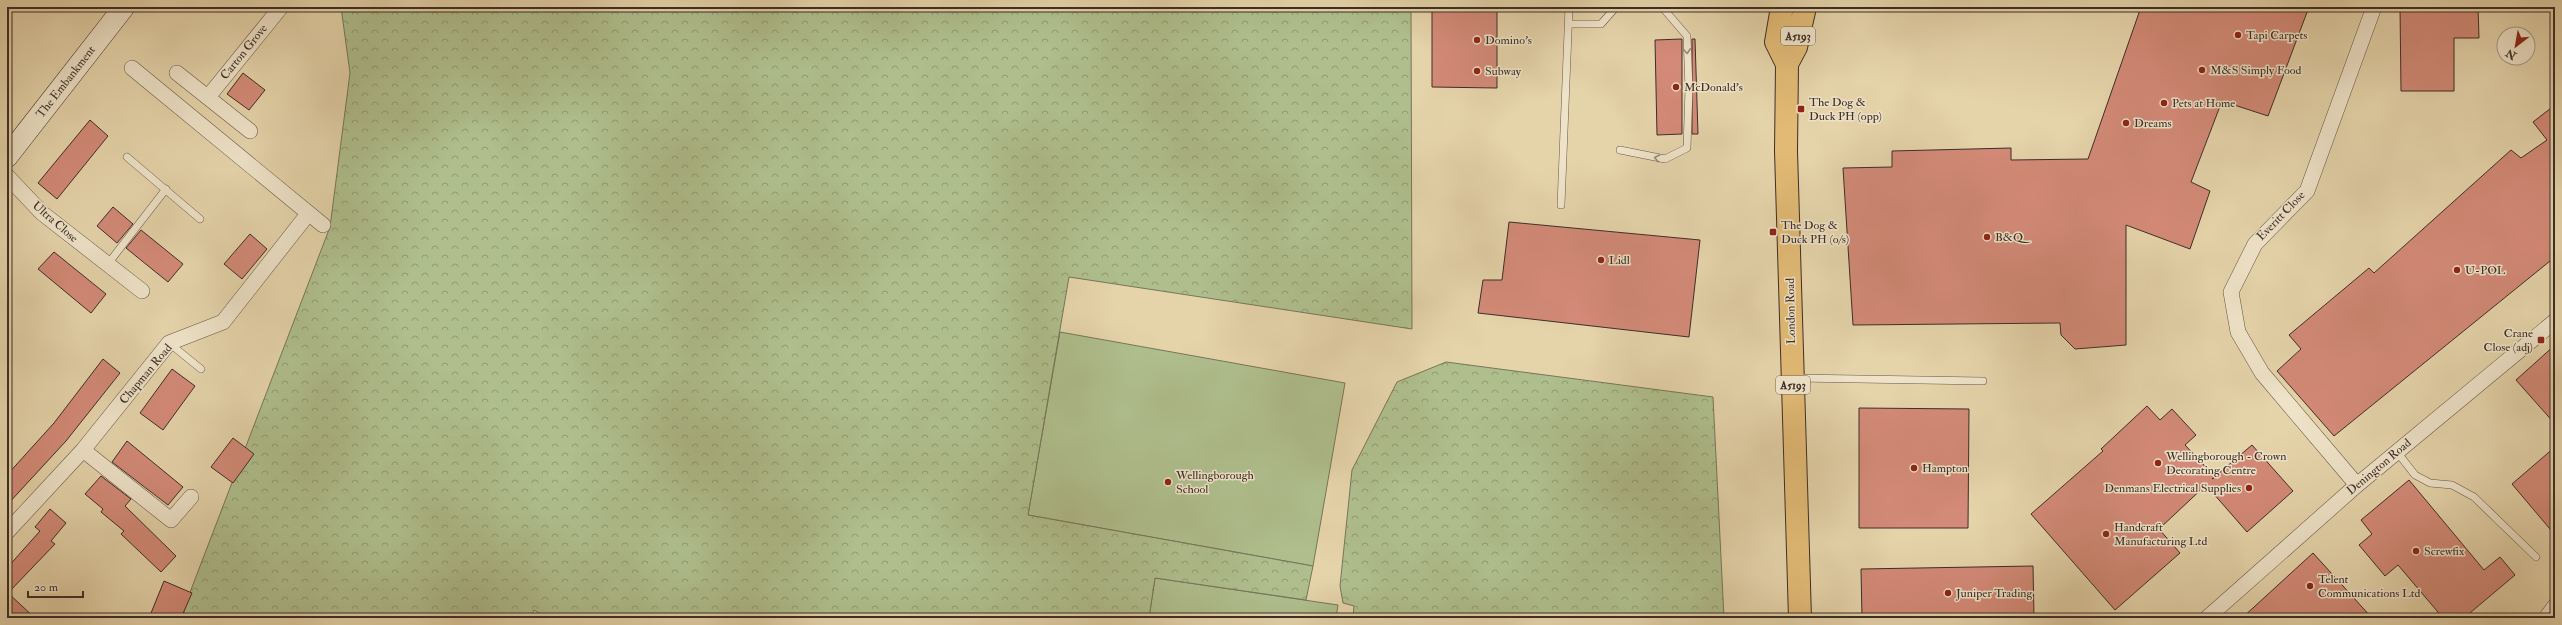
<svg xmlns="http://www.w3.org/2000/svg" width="2562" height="625" font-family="'IM FELL Double Pica',serif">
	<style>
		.grass { fill: #afbe8d; stroke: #76765a }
		.forest { fill: url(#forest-crowns); stroke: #76765a }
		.building { fill: #d38a78; stroke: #3d2e27 }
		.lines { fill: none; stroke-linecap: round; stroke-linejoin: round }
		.lane-casing { stroke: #675748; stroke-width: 8 }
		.street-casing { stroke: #675748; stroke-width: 16 }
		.secondary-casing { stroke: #3d2e27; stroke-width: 22 }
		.primary-casing { stroke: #3d2e27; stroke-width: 24 }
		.lane { stroke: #eee2c8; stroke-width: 7 }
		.street { stroke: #eee2c8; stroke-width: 15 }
		.secondary { stroke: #eee2c8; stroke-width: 21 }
		.primary { stroke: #e2ba75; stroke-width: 22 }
		.oneway { stroke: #968878 }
		.poi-dot { fill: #8f2418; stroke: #eee2c8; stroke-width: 1.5 }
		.labels { text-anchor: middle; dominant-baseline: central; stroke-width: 3; stroke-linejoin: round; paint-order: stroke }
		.shield { fill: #eee2c8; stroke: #726457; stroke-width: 1 }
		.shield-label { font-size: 11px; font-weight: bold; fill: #3d2e27 }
		.poi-label { font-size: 12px; fill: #3d2e27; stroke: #eee2c8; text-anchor: start }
		.street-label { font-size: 12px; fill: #3d2e27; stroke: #eee2c8 }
	</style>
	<defs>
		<pattern id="forest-crowns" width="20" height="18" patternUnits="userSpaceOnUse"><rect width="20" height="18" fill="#afbe8d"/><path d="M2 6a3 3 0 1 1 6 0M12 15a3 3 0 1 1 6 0" fill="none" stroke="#909b73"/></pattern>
	</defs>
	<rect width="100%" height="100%" fill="#e5d3aa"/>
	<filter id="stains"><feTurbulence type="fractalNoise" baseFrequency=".005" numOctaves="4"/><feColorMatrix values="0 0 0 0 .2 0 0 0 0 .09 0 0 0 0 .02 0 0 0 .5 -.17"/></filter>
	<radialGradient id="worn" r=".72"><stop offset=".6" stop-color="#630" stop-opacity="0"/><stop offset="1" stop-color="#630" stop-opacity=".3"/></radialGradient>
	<!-- grass -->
	<path class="grass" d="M1060 332 1345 383 1313 566 1028 515Z
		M1155 578 1338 605 1336 618H1149Z"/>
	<!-- forest -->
	<path class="forest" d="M341 7H1411L1412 329 1069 277 1028 515 1313 566 1306 600 1155 578 1149 618H547L534 610 530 618H184V608L330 227 350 73Z
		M1446 362 1713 397 1724 618H1353L1354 606 1343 603 1340 586 1352 470 1397 382Z"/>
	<!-- building -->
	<path class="building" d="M1432 7H1497V88L1432 87Z
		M2141 7H2309L2268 116 2222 101 2191 182 2210 191 2190 249 2126 225V345L2075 349 2061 335 2060 323 1853 325 1843 168 1892 167V151L2011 148V160L2088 159Z
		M2400 7H2478L2479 38H2454V91H2401Z
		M1682 39V134L1657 135 1655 40Z
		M1692 39H1695L1698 134H1692Z
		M243 73 265 90 249 110 227 94Z
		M2555 105V257L2334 436 2277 371 2301 349 2289 335 2369 268 2374 273 2511 150 2521 158 2547 140 2533 122Z
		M90 120 108 136 57 199 38 183Z
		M113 207 133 224 117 243 97 226Z
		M1509 222 1700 240 1689 337 1478 313 1483 280H1502Z
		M141 230 183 264 168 282 126 248Z
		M250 234 267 249 242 279 224 264Z
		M54 252 106 294 91 313 38 269Z
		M2555 345V424L2516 380Z
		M103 359 120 373 66 441 7 505V475L54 423Z
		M172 369 195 386 163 430 140 413Z
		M2147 406 2160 420 2172 409 2196 435 2185 445 2215 477 2212 479 2252 445 2293 491 2247 532 2206 485 2159 529 2180 553 2115 610 2031 514 2103 451 2101 449Z
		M1859 408 1969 409 1968 528H1859Z
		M233 438 254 454 233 483 211 467Z
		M127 441 183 487 168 505 112 462Z
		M2555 447V535L2512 484Z
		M101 476 131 499 125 506 176 556 161 572 121 534 124 531 101 512 103 509 85 494Z
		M2409 480 2484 570 2500 557 2515 575 2464 618H2443L2398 565 2385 576 2359 545 2372 534 2361 520Z
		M50 509 66 523 51 541 55 544 8 593 35 618H7V568L40 531 35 527Z
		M2313 553 2372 618H2242Z
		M2033 566 2034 618H1862L1861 569Z
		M164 581 192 593 181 618H149Z"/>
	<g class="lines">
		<defs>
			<path id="lane" d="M1569 24H1601L1616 7
				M1620 150 1665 159 1687 148 1689 89 1687 36 1662 7
				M127 157 200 219
				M1561 205 1569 7
				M107 265 166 189
				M169 343 201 369
				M1796 378 1983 381
				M2397 452 2415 475 2430 483 2452 485 2474 497 2536 557
				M2541 618 2555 599"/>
			<path id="street" d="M132 68 323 225
				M177 73 250 131
				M208 97 281 7
				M7 176 42 213 142 291
				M83 450 171 520 191 497
				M2357 485 2262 373 2238 332 2231 292 2255 244 2307 191 2374 7
				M7 532 83 450 169 343 223 322 308 214
				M2207 618 2357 485 2555 321"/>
			<path id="secondary" d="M7 157 124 7"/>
			<path id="primary" d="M1782 7 1776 42 1787 64
				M1800 618 1786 151 1787 64 1796 47 1805 7"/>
		</defs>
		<!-- lane casing -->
		<use href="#lane" class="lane-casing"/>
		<!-- street casing -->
		<use href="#street" class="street-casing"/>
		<!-- secondary casing -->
		<use href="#secondary" class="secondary-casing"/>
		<!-- primary casing -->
		<use href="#primary" class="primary-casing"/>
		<!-- lane -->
		<use href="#lane" class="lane"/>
		<!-- street -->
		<use href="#street" class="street"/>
		<!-- secondary -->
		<use href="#secondary" class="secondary"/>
		<!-- primary -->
		<use href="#primary" class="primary"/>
	</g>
	<!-- one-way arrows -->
	<defs><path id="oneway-chevron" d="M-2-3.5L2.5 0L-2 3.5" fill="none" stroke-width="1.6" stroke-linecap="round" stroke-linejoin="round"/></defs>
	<g class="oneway">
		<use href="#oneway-chevron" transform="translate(1687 51) rotate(87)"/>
		<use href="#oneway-chevron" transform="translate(1657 158) rotate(-168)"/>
	</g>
	<!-- markers -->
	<g class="poi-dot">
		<circle cx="2238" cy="35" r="4"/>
		<circle cx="1477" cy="40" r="4"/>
		<circle cx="2202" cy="70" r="4"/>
		<circle cx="1477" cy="71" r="4"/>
		<circle cx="1676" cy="87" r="4"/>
		<circle cx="2164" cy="103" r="4"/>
		<rect x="1797" y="105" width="8" height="8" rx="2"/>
		<circle cx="2126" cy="123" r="4"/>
		<rect x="1769" y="228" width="8" height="8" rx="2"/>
		<circle cx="1987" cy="237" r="4"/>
		<circle cx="1601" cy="260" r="4"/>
		<circle cx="2457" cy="270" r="4"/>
		<rect x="2537" y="336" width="8" height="8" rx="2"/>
		<circle cx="2158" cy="463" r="4"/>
		<circle cx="1914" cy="468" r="4"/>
		<circle cx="1168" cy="482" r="4"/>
		<circle cx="2249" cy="488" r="4"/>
		<circle cx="2106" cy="534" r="4"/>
		<circle cx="2416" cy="551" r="4"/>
		<circle cx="2310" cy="586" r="4"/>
		<circle cx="1948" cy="593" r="4"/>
	</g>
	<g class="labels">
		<!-- shield labels -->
		<g class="shield">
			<rect x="1781" y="27" width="34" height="18" rx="3"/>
			<rect x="1776" y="376" width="34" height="18" rx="3"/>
		</g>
		<g class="shield-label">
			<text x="1798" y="36">A5193</text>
			<text x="1793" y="385">A5193</text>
		</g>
		<!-- poi labels -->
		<g class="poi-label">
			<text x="2246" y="35">Tapi Carpets</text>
			<text x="1485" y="40">Domino's</text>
			<text x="2210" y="70">M&amp;S Simply Food</text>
			<text x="1485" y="71">Subway</text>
			<text x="1684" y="87">McDonald's</text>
			<text x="1809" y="102">The Dog &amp;<tspan x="1809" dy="14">Duck PH (opp)</tspan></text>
			<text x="2172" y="103">Pets at Home</text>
			<text x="2134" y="123">Dreams</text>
			<text x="1781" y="225">The Dog &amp;<tspan x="1781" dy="14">Duck PH (o/s)</tspan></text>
			<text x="1995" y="237">B&amp;Q</text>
			<text x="1609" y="260">Lidl</text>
			<text x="2465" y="270">U-POL</text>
			<text x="2533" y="333" text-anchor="end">Crane<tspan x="2533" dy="14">Close (adj)</tspan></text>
			<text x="2166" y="456">Wellingborough - Crown<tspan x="2166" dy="14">Decorating Centre</tspan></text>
			<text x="1922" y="468">Hampton</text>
			<text x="1176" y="475">Wellingborough<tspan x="1176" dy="14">School</tspan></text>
			<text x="2241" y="488" text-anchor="end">Denmans Electrical Supplies</text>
			<text x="2114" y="527">Handcraft<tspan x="2114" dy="14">Manufacturing Ltd</tspan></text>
			<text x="2424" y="551">Screwfix</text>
			<text x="2318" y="579">Telent<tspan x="2318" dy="14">Communications Ltd</tspan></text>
			<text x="1956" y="593">Juniper Trading</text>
		</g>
		<!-- street labels -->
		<g class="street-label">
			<text transform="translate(244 52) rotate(-51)">Carton Grove</text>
			<text transform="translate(66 82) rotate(-52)">The Embankment</text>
			<text transform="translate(2281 216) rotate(-46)">Everitt Close</text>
			<text transform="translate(55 222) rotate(41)">Ultra Close</text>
			<text transform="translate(1791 311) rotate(-91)">London Road</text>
			<text transform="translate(146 374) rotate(-50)">Chapman Road</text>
			<text transform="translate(2379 467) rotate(-40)">Denington Road</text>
		</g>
	</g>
	<!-- margin -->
	<rect width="2562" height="625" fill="none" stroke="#e5d3aa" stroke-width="24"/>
	<rect x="8" y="8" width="2546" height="609" fill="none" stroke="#3d2e27" stroke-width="2"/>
	<rect x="12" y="12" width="2538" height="601" fill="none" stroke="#3d2e27"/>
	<!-- north arrow -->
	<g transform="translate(2516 46) rotate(211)"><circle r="19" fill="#eee2c8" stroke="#a79a88"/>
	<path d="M0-3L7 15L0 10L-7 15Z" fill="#8f2418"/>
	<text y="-6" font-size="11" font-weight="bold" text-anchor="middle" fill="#3d2e27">N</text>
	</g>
	<!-- scale -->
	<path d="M28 591v6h55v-6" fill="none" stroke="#3d2e27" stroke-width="2"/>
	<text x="34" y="591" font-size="12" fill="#3d2e27" stroke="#eee2c8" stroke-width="3" paint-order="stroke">20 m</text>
	<rect width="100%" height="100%" filter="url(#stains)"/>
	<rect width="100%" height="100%" fill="url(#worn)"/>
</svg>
